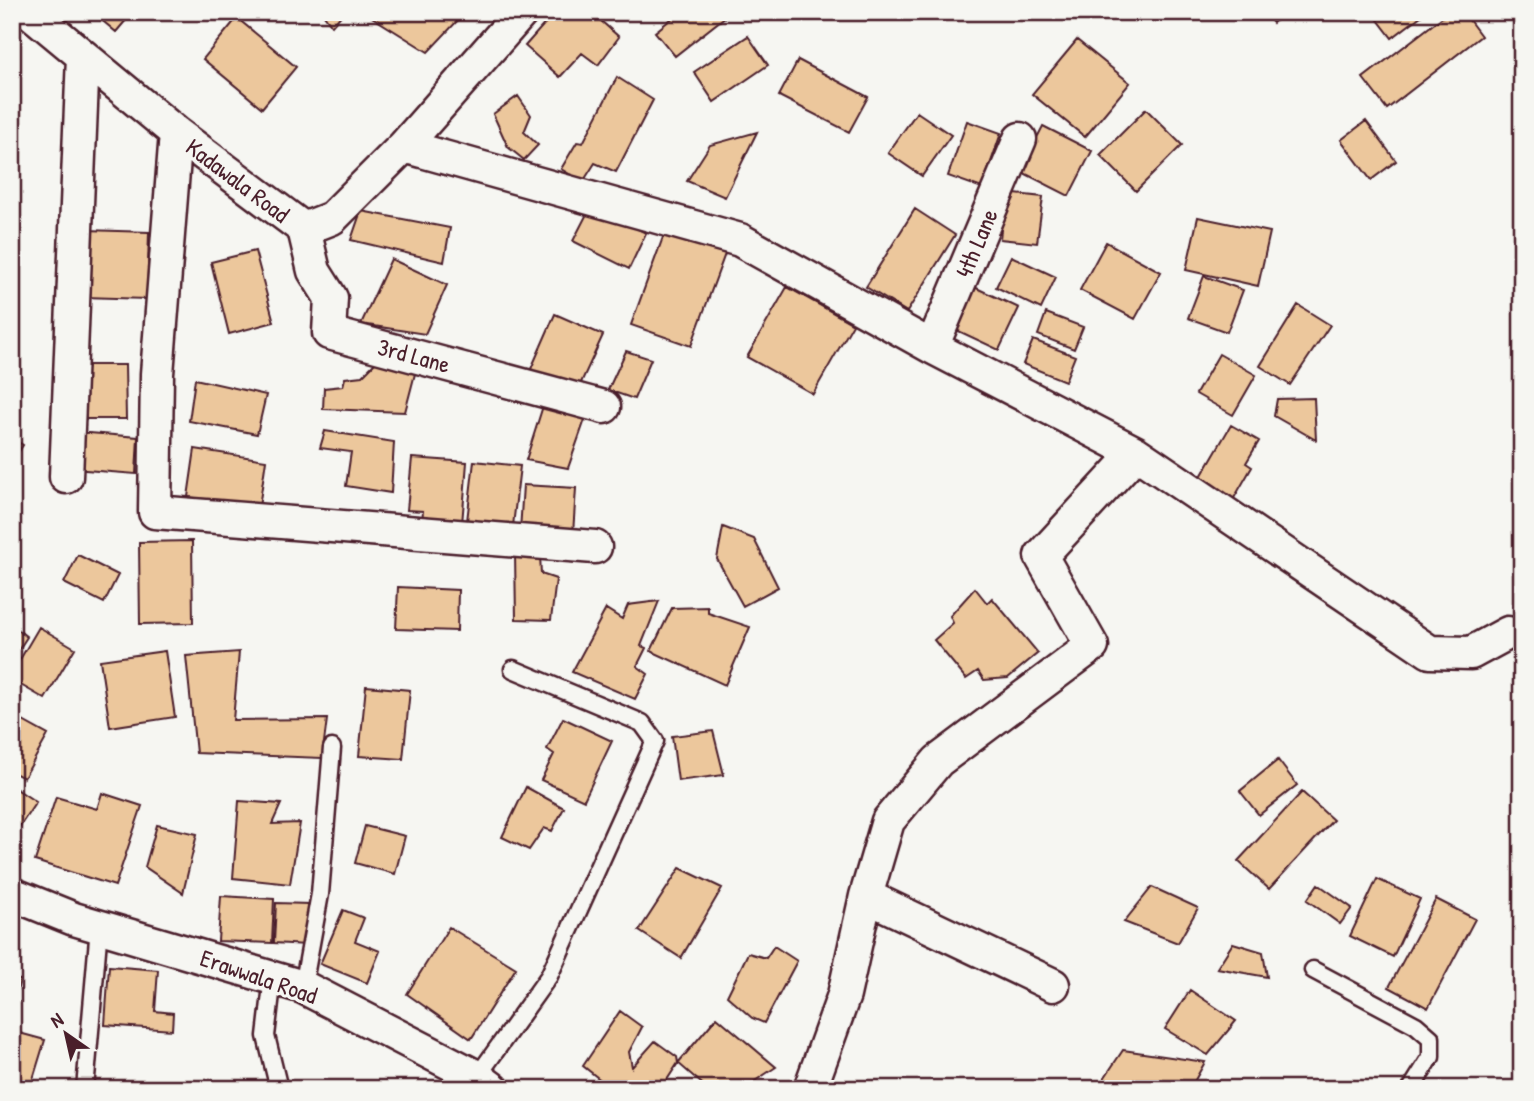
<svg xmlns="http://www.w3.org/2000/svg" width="1534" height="1101" font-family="'Patrick Hand',sans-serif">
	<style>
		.building { fill: #ecc79c; stroke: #4a1f2b; stroke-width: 2 }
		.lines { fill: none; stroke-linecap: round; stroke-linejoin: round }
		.service-casing { stroke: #4a1f2b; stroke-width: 21 }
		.minor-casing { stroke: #4a1f2b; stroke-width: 37 }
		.service { stroke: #f6f6f2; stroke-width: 16 }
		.minor { stroke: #f6f6f2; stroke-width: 32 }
		.labels { text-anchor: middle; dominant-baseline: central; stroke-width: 6; stroke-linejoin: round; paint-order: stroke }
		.street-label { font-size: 24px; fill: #4a1f2b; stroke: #f6f6f2 }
	</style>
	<rect width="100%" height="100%" fill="#f6f6f2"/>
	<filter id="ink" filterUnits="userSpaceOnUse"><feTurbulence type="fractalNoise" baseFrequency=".0143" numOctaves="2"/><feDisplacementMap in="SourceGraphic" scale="14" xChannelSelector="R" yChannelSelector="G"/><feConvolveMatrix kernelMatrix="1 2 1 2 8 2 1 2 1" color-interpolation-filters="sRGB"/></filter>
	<g filter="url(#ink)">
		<!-- building -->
		<path class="building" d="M92 12H133L116 32Z
			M322 12H344L332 26Z
			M376 12H456L462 16 428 52 372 17Z
			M555 12H591L619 37 598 65 582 53 560 77 525 46Z
			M680 12H723L726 16 675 56 655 32Z
			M1263 12H1284L1273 23Z
			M1372 12H1426L1392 38Z
			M1449 12H1463L1481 36 1387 109 1363 78Z
			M237 18 296 67 262 108 203 59Z
			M748 36 768 65 714 102 694 72Z
			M1077 40 1130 83 1085 137 1032 94Z
			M798 60 868 97 849 132 779 96Z
			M617 77 653 100 616 172 595 163 583 182 561 169 577 142 583 143Z
			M518 96 531 115 524 132 538 145 524 160 508 147 493 114Z
			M1146 109 1182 145 1136 191 1100 155Z
			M917 112 951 135 922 176 888 153Z
			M967 121 1001 133 982 188 948 176Z
			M1366 121 1396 161 1371 180 1341 140Z
			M1043 126 1092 151 1069 196 1020 171Z
			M757 132 725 197 687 181 710 145Z
			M1005 193 1043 197 1037 243 1000 239Z
			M591 206 646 233 629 269 573 241Z
			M915 209 955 235 907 312 866 287Z
			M361 211 450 228 444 262 351 240Z
			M1198 217 1270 232 1258 286 1186 270Z
			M666 229 726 251 691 346 631 325Z
			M86 230 149 232 147 299 84 297Z
			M1106 242 1161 272 1135 319 1080 290Z
			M255 251 274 322 229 334 211 262Z
			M1011 256 1056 277 1041 309 996 287Z
			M391 259 447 285 425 334 361 324Z
			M1204 276 1243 290 1227 332 1188 318Z
			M970 285 1019 308 999 350 950 327Z
			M787 287 853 324 813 394 747 357Z
			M1298 305 1330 325 1290 385 1260 366Z
			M1046 313 1083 327 1074 349 1038 335Z
			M555 314 603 335 574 398 527 378Z
			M1033 340 1075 356 1065 381 1023 364Z
			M626 351 651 359 634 399 608 390Z
			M1219 354 1256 375 1233 415 1196 394Z
			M376 362 417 366 405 412 323 409 324 388 343 386 345 378 362 376Z
			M74 365H125L126 419H74Z
			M195 379 266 395 257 434 189 421Z
			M547 393 588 411 568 468 526 460Z
			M1314 398 1316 440 1274 416 1277 399Z
			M1231 425 1259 441 1246 463 1252 467 1233 500 1199 480Z
			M325 431 394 442 391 493 346 486 351 452 320 448Z
			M77 432 138 437 136 474 73 469Z
			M12 438 23 445 12 462Z
			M195 449 266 460 259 507 188 497Z
			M412 458 467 462 462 524 422 521 423 511 407 510Z
			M474 461 520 466 513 526 467 521Z
			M523 485 576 488 573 534 520 531Z
			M723 527 754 539 778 587 743 606 717 559Z
			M192 541 193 623 140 624 139 542Z
			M515 553 540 555 541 574 556 579 551 620 516 619Z
			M78 555 118 575 104 603 64 583Z
			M398 587 458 590 457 631 396 629Z
			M975 588 987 603 992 598 1038 653 1008 678 984 680 978 671 966 679 934 640 953 623 950 616Z
			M659 601 641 646 646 648 637 666 648 674 635 699 572 672 606 609 622 619 628 605Z
			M708 607V613L750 627 725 685 651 651 672 608Z
			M12 625 27 637 12 660Z
			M39 627 75 648 45 699 12 680V673Z
			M165 651 175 717 110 727 100 660Z
			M239 652 233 720 327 719 322 758 196 753 186 656Z
			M366 686 410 690 403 759 359 756Z
			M12 715 48 735 24 778 12 772Z
			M563 718 612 741 584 800 541 780 554 754 547 749Z
			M713 731 724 775 678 781 672 736Z
			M1278 760 1297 785 1259 815 1240 791Z
			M12 786 36 802 12 838Z
			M526 787 564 808 552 831 544 828 529 850 502 837Z
			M1302 792 1333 820 1269 889 1238 861Z
			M102 793 142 806 115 886 35 861 56 797 97 809Z
			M239 801 281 804 272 824 300 823 290 884 233 878Z
			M157 825 197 834 183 893 145 867Z
			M365 826 405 836 395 874 355 863Z
			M680 868 722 888 681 958 639 931Z
			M1377 879 1420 899 1393 957 1350 936Z
			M1318 884 1352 908 1340 924 1307 900Z
			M1152 887 1198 908 1178 943 1124 922Z
			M221 896 274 899 272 943 218 941Z
			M1436 899 1475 919 1428 1008 1389 987Z
			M276 903 309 904 306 945 274 943Z
			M343 910 364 918 355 941 380 951 367 983 320 964Z
			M449 927 516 968 471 1039 407 994Z
			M1233 943 1263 952 1267 977 1217 968Z
			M774 946 797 961 764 1023 752 1018 727 996 748 953 766 958Z
			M109 966 158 970 155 1011 173 1013 172 1030 105 1025Z
			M12 977 20 980 15 999 12 998Z
			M1190 990 1236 1021 1208 1055 1165 1029Z
			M12 1000 19 1002 12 1024Z
			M620 1011 642 1027 629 1052 632 1067 655 1041 677 1057 678 1063 661 1089H612L583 1066Z
			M717 1017 776 1067 743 1089H708L678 1063Z
			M12 1031 45 1040 30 1089H12Z
			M1123 1050 1205 1062 1190 1089H1097Z"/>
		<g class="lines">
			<defs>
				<path id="service" d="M1313 970 1416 1025 1431 1038V1057L1411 1089
					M273 977 266 1036 279 1089
					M303 987 320 894 332 748
					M477 1077 549 976 655 741 642 723 513 669
					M85 1089 99 927"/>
				<path id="minor" d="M30 12 176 133 304 229 332 218 404 146 522 12
					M176 133 157 374 155 512 595 547
					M404 146 740 240 932 347 1136 453 1430 652 1471 653 1508 633
					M304 229 314 271 331 298 329 333 604 407
					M932 347 1020 139
					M66 477 83 56
					M12 894 74 919 303 987 477 1077 493 1089
					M866 896 1053 985
					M810 1089 844 995 866 896 888 821 938 761 1092 646 1041 556 1136 453"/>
			</defs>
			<!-- service casing -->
			<use href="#service" class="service-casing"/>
			<!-- minor casing -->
			<use href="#minor" class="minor-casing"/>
			<!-- service -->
			<use href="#service" class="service"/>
			<!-- minor -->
			<use href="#minor" class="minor"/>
		</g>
	</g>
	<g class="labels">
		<!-- street labels -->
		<g class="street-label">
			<text transform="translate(238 180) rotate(37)">Kadawala Road</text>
			<text transform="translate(976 243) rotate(-67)">4th Lane</text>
			<text transform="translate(414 355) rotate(15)">3rd Lane</text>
			<text transform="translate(259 976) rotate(19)">Erawwala Road</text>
		</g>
	</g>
	<!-- margin -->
	<rect width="1534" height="1101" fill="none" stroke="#f6f6f2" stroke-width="42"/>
	<rect x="21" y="21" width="1492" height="1059" fill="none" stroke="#4a1f2b" stroke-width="2.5" filter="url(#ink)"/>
	<!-- north arrow -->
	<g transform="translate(66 1034) rotate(326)" stroke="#f6f6f2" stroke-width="5" paint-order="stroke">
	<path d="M0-5L12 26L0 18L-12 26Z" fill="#4a1f2b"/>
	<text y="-10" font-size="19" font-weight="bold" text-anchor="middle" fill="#4a1f2b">N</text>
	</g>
</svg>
